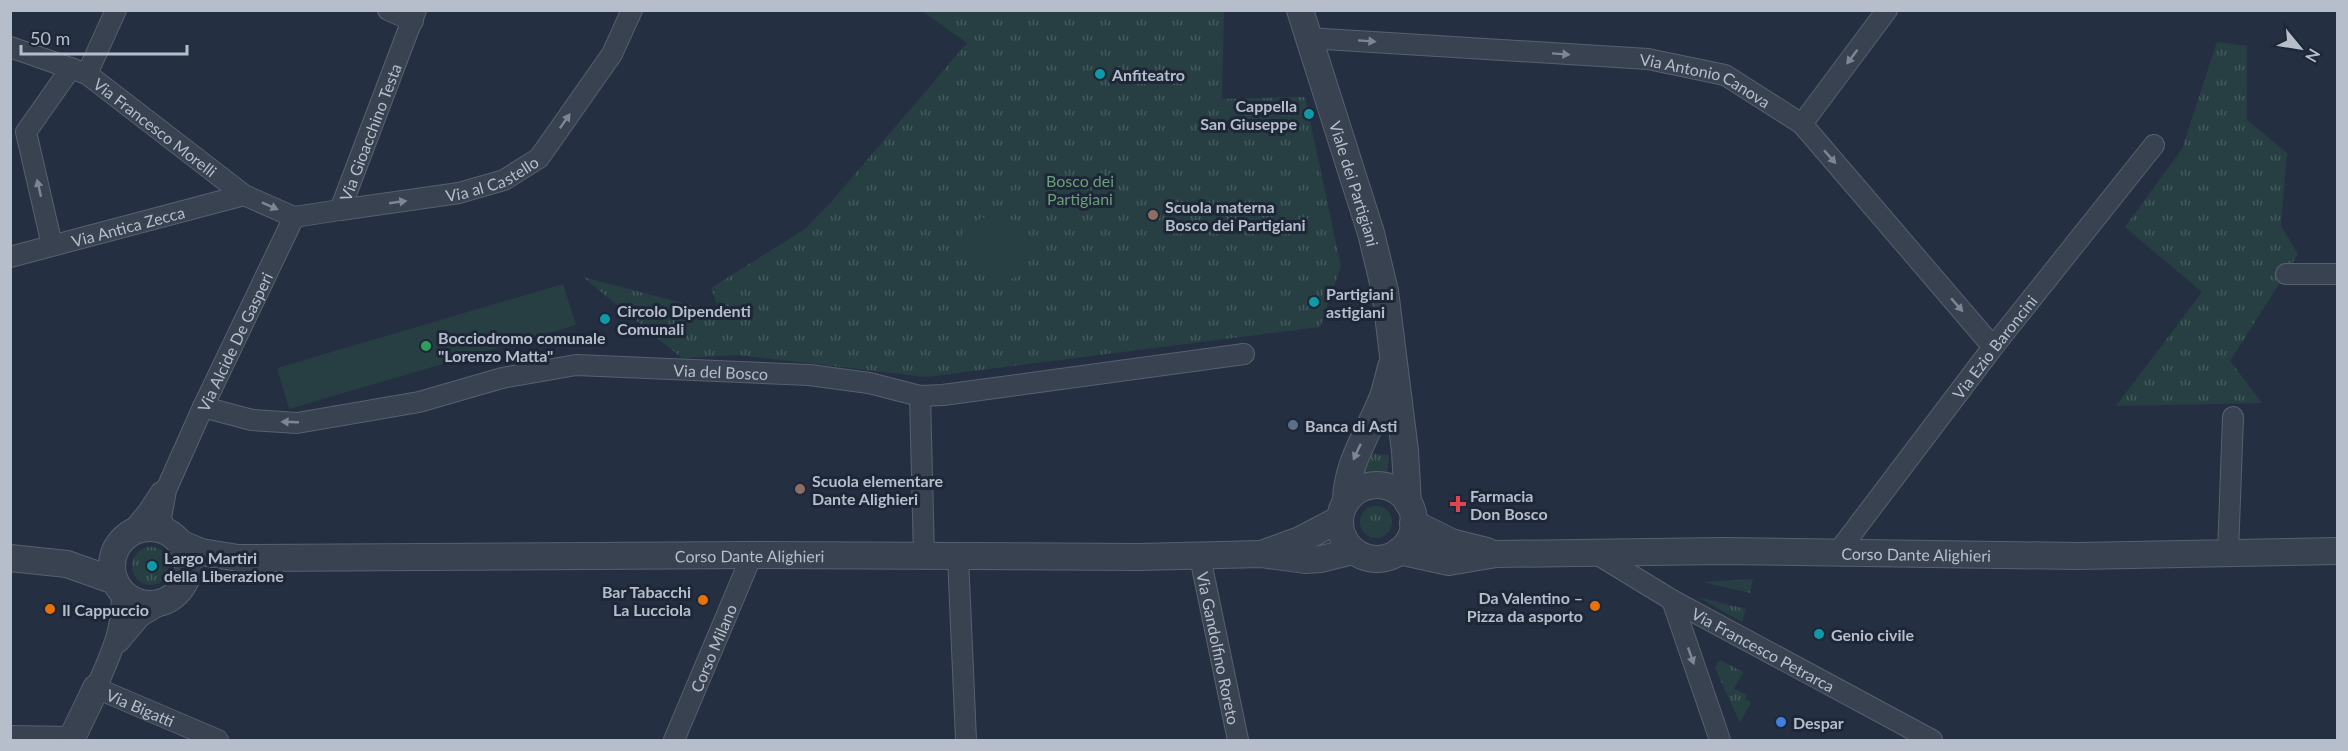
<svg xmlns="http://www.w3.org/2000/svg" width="2348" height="751" font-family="Lato,sans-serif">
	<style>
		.grass { fill: url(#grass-tufts) }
		.garden { fill: #273f43 }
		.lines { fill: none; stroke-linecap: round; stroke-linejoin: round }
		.minor-casing { stroke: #57606f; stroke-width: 22 }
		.tertiary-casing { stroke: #57606f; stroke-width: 28 }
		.minor { stroke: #394251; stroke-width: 20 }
		.tertiary { stroke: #394251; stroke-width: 26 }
		.oneway { fill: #7e8695 }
		.culture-dot { fill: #0f9aa8; stroke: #1e2737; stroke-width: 2 }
		.education-dot { fill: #8d6e63; stroke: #1e2737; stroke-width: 2 }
		.leisure-dot { fill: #2e9e5b; stroke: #1e2737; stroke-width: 2 }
		.service-dot { fill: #5c6f8a; stroke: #1e2737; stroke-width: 2 }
		.health-dot { fill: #e0444e; stroke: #1e2737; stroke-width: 2 }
		.food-dot { fill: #e8710a; stroke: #1e2737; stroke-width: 2 }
		.shop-dot { fill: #3f7fe0; stroke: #1e2737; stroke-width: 2 }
		.labels { text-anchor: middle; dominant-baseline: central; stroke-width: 6; stroke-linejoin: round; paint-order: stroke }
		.poi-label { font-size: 16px; font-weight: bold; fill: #b6becc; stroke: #1e2737; text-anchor: start }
		.street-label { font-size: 16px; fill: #b6becc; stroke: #1e2737 }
		.park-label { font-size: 16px; fill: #6c9e78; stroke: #1e2737 }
	</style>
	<defs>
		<pattern id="grass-tufts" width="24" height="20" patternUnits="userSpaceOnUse" patternTransform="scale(1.5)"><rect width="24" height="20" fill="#273f43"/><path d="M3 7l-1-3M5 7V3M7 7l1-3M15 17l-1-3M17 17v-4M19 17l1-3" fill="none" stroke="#44595d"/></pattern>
	</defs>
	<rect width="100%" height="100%" fill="#243042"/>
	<!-- grass -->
	<path class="grass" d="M921 10 1224 11 1222 99 1305 97 1341 266 1320 327 926 377 738 355 682 358 583 277 720 313 711 288 805 229 832 201 967 43Z
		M2217 42 2247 46V120L2287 153 2281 226 2298 254 2230 361 2262 403 2116 406 2202 292 2125 227 2182 149Z
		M1366 453 1389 455 1387 478 1370 476 1362 478Z
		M1360 522a16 16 0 1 1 32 0a16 16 0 1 1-32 0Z
		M132 566a19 19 0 1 1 38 0a19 19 0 1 1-38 0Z
		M1753 579 1750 593 1702 582Z
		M1698 597 1746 609 1742 622Z
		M1720 660 1743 672 1734 689 1747 695 1745 699 1751 702 1740 723 1715 668Z"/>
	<!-- garden -->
	<path class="garden" d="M999 213 1024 226 1032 240 1026 270 1014 278 1001 281 954 242 979 219Z
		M563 284 576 325 289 409 277 368Z"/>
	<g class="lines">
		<defs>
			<g id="minor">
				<path d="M388 10 413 21"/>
				<path id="s1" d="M1308 38 1648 59 1725 75 1802 124 1993 347"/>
				<path id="s2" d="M10 47 87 74 244 195 294 217"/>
				<path d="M87 74 116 10"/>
				<path d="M1802 124 1887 10"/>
				<path id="s3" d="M340 210 459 193 504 180 539 158 612 54 632 10"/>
				<path id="s4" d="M294 217 340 210 416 10"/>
				<path d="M52 245 26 132 71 68"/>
				<path id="s5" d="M10 257 244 195"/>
				<path d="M2286 274H2338"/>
				<path d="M920 396 924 556"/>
				<path id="s6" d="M203 407 252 420 297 423 419 402 502 378 576 365 809 375 869 383 920 396 943 395 1244 354"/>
				<path id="s7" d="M171 535 165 529 161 518 166 490 203 407 294 217"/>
				<path d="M128 536 147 513 161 492"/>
				<path id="s8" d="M1838 552 1993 347 2154 145"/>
				<path id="s9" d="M1595 553 1672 600 1932 740"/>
				<path d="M2228 553 2233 417"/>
				<path d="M958 556 966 740"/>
				<path id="s10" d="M1200 557 1238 740"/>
				<path id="s11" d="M121 591C125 626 110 656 96 688L218 740"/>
				<path d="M1672 600 1720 740"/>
				<path d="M119 642 140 617 167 600"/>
				<path d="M10 736 72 737"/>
				<path id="s12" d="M674 740 752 555"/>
			</g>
			<g id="tertiary">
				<path id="s13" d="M1300 10 1371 233 1385 291 1405 451 1408 503"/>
				<circle cx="1377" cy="522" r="37"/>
				<path d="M1346 502C1346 464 1368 434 1382 399 1386 389 1388 378 1391 367"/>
				<path d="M1413 523 1451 542 1487 551"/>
				<circle cx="150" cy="566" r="38"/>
				<path id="s14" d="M180 543 201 552 238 558 752 555 1139 557 1261 554 1305 560 1321 559 1353 551"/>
				<path id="s15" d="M1399 551 1449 562 1496 554 1723 551 2078 556 2338 551"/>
				<path d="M1267 552 1300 540 1340 519"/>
				<path d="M10 558 67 564 115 581"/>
				<path d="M71 740 96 688"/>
			</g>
		</defs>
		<!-- minor casing -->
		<use href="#minor" class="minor-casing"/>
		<!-- tertiary casing -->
		<use href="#tertiary" class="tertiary-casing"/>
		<!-- minor -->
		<use href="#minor" class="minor"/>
		<!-- tertiary -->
		<use href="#tertiary" class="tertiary"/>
	</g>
	<!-- one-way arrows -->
	<defs><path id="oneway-solid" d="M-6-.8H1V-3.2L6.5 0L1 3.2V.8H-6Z" transform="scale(1.5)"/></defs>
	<g class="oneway">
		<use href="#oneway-solid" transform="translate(1367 41) rotate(4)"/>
		<use href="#oneway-solid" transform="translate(1561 54) rotate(4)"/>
		<use href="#oneway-solid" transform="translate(1852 57) rotate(127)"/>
		<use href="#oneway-solid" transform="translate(565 121) rotate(-55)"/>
		<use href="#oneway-solid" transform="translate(1830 157) rotate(49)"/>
		<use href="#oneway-solid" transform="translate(39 188) rotate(-103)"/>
		<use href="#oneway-solid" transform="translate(398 202) rotate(-8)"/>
		<use href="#oneway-solid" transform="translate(270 206) rotate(24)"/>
		<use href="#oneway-solid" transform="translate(1957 305) rotate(49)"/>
		<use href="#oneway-solid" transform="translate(290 422) rotate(-178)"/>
		<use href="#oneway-solid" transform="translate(1357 452) rotate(115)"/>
		<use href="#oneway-solid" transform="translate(1691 656) rotate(71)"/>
	</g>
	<!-- markers -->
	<g class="culture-dot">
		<circle cx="1100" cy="74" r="6"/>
		<circle cx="1309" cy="114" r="6"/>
		<circle cx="1314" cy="302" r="6"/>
		<circle cx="605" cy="319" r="6"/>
		<circle cx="152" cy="566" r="6"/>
		<circle cx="1819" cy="634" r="6"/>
	</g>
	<g class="education-dot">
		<circle cx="1153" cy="215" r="6"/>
		<circle cx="800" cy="489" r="6"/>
	</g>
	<circle class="leisure-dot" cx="426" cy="346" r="6"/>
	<circle class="service-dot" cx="1293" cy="425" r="6"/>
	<path class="health-dot" d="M1455 495h6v6h6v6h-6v6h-6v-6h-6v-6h6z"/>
	<g class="food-dot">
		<circle cx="703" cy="600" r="6"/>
		<circle cx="1595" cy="606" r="6"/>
		<circle cx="50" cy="609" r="6"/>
	</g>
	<circle class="shop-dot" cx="1781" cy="722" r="6"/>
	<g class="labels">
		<!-- poi labels -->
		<g class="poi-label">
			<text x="1112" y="74">Anfiteatro</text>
			<text x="1297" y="105" text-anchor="end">Cappella<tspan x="1297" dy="18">San Giuseppe</tspan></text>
			<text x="1165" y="206">Scuola materna<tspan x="1165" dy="18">Bosco dei Partigiani</tspan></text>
			<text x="1326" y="293">Partigiani<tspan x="1326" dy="18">astigiani</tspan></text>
			<text x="617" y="310">Circolo Dipendenti<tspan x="617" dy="18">Comunali</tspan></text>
			<text x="438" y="337">Bocciodromo comunale<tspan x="438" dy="18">"Lorenzo Matta"</tspan></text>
			<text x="1305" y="425">Banca di Asti</text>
			<text x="812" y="480">Scuola elementare<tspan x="812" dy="18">Dante Alighieri</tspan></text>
			<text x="1470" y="495">Farmacia<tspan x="1470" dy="18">Don Bosco</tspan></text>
			<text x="164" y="557">Largo Martiri<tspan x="164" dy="18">della Liberazione</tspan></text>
			<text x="691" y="591" text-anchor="end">Bar Tabacchi<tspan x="691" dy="18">La Lucciola</tspan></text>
			<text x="1583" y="597" text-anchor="end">Da Valentino –<tspan x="1583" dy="18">Pizza da asporto</tspan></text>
			<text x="62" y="609">Il Cappuccio</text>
			<text x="1831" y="634">Genio civile</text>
			<text x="1793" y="722">Despar</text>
		</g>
		<!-- street labels -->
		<g class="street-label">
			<text stroke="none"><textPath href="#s1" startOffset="402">Via Antonio Canova</textPath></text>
			<text stroke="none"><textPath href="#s2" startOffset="168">Via Francesco Morelli</textPath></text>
			<text stroke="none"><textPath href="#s4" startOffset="130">Via Gioacchino Testa</textPath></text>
			<text stroke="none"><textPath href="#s3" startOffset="156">Via al Castello</textPath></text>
			<text stroke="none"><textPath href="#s13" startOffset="182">Viale dei Partigiani</textPath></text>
			<text stroke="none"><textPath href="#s5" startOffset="122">Via Antica Zecca</textPath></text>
			<text stroke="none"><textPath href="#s7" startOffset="212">Via Alcide De Gasperi</textPath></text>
			<text stroke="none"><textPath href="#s8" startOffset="258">Via Ezio Baroncini</textPath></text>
			<text stroke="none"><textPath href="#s6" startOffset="526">Via del Bosco</textPath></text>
			<text stroke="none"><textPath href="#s15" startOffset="519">Corso Dante Alighieri</textPath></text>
			<text stroke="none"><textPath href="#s14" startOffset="572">Corso Dante Alighieri</textPath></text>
			<text stroke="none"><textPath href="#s12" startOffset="100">Corso Milano</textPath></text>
			<text stroke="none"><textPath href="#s10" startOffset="93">Via Gandolfino Roreto</textPath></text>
			<text stroke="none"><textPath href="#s9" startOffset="194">Via Francesco Petrarca</textPath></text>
			<text stroke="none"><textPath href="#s11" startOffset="150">Via Bigatti</textPath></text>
		</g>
		<!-- park labels -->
		<g class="park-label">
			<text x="1080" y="180">Bosco dei<tspan x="1080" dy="18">Partigiani</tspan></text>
		</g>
	</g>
	<!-- border -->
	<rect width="2348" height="751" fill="none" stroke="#b6becc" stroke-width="24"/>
	<!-- north arrow -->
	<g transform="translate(2300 48) rotate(120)" stroke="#1e2737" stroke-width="4.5" paint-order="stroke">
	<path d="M0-4.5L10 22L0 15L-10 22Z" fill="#b6becc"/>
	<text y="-9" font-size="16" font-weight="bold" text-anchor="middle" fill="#b6becc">N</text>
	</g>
	<!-- scale -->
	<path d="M21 45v9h166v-9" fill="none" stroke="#b6becc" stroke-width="3"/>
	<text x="30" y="45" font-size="18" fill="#b6becc" stroke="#1e2737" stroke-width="4.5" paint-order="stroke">50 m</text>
</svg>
